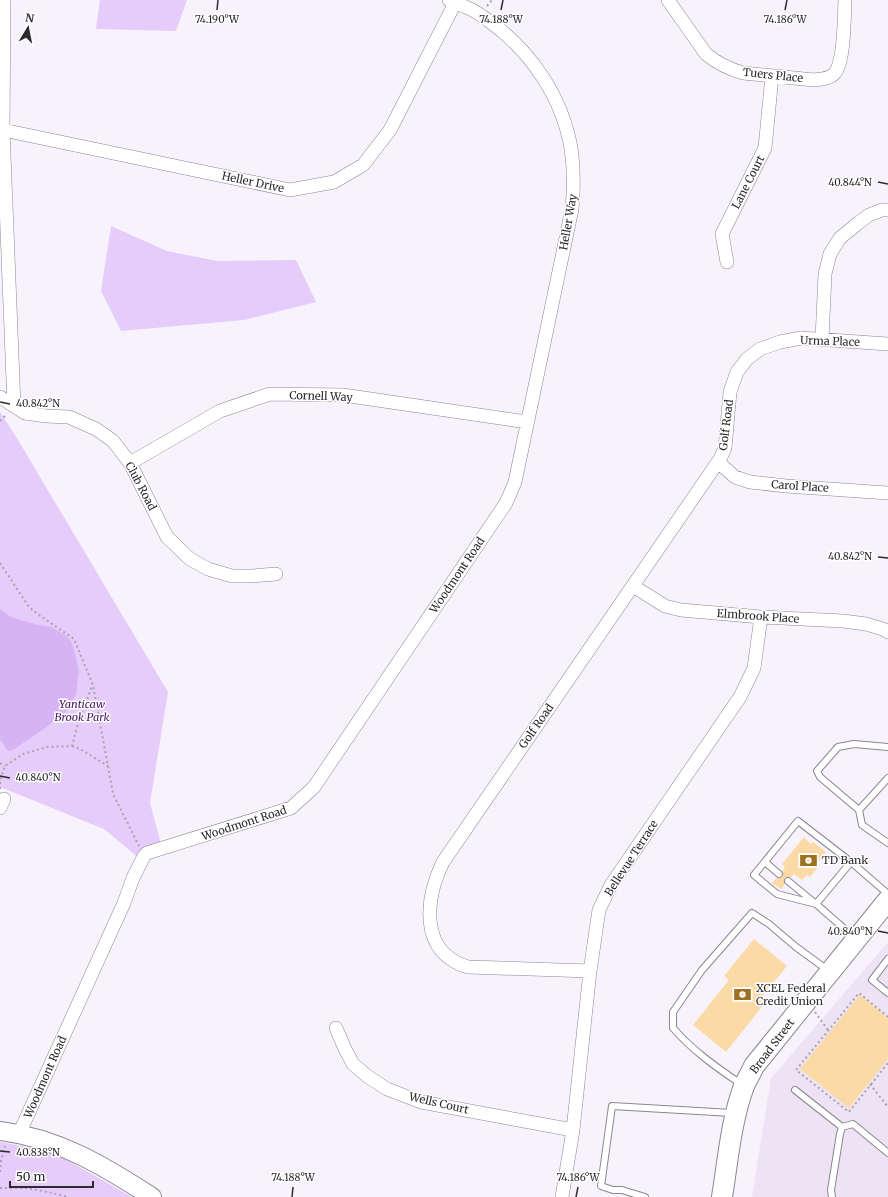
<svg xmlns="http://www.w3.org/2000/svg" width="888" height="1197" font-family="Merriweather,serif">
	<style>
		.built { fill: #ede3f4 }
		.green { fill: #e5ccfa }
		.water { fill: #d8b3f4 }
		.building { fill: #fcdaa6 }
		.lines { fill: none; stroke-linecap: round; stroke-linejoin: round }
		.lane-casing { stroke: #8b868f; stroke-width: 8 }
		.street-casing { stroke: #8b868f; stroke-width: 14 }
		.secondary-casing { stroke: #8b868f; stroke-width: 20 }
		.primary-casing { stroke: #8b868f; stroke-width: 22 }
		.path { stroke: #a7a3ab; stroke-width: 2; stroke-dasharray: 2 3; stroke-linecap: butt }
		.lane { stroke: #fff; stroke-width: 6 }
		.street { stroke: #fff; stroke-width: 13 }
		.secondary { stroke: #fff; stroke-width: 18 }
		.primary { stroke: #fff; stroke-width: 20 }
		.ticks { fill: none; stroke: #2c2a2e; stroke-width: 1.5 }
		.labels { text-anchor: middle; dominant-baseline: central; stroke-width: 3; stroke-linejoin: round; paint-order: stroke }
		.street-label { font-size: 11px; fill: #2c2a2e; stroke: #fff }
		.park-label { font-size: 11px; font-style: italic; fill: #44155f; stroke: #fff }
		.poi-label { font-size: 11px; fill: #2c2a2e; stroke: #fff; text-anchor: start }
		.ticks-label { font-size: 10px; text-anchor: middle; fill: #2c2a2e; stroke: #fff; stroke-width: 3; stroke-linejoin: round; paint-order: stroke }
	</style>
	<rect width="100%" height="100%" fill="#f8f2fd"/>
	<!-- built -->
	<path class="built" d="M888 942V1197H752L771 1078Z"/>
	<!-- green -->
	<path class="green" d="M100 0H187L176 31 96 29Z
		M111 226 167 251 217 261 296 260 316 302 244 320 121 331 101 291Z
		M0 412 15 435 168 692 150 803 162 848 146 864 104 829 0 787Z
		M0 1142 33 1148 60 1156 132 1197H0Z"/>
	<!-- water -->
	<path class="water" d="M0 609 11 617 34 624 51 627 65 635 71 641 74 650 79 670 76 695 66 712 45 728 13 750 8 751 0 739Z"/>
	<!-- building -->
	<path class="building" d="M804 837 811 844 813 842 826 852 815 865 818 867 810 877 807 875 802 880 794 874 791 877H787L785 878 784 881 785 884 781 889 772 883 777 878H780L783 877V873L782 871 785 867 782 864Z
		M754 939 787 966 760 999 765 1003 726 1052 693 1025 729 980 724 976Z
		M860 995 888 1018V1059L849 1108 800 1069Z"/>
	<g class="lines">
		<defs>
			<path id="lane" d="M888 747 854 744 838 747 817 771 820 777 859 810 862 825 888 843
				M859 810 888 778
				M765 862 779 874
				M788 881 816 904 851 862
				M855 938 816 904 777 894 754 875 798 821 851 862 888 894
				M888 959 872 980 888 993
				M741 1084C716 1067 693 1051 673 1028V1012L702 970 752 913 769 924 796 947 829 971
				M795 1090 842 1127 853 1124 888 1153
				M645 1197 622 1190H613L601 1186 612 1106 732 1113
				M832 1197 831 1190 840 1134 842 1127"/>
			<path id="street" d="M4 0 3 130 14 406
				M668 0 706 54C717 63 729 69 743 73L814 80C821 79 829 79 834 74 845 63 844 16 845 0
				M3 130 290 190 334 182 363 165 390 130 455 3
				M727 262 722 234 765 148 772 76
				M822 339 825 274 830 254 840 238 857 224 869 215 882 210H888
				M0 397 25 413 46 416 69 417 96 429 113 441 130 463 167 537 190 559 208 569 232 576H252L276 574
				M718 462 735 477 750 482 786 486 888 493
				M130 463 220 411 270 394 343 395 527 422
				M633 586 665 606 681 610 761 617 843 621 866 624 883 629 888 632
				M0 808 4 799
				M590 971 468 967C419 953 425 899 443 862L720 459 725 448 730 392 737 372 747 359 760 349 780 342 801 338 888 344
				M336 1028 345 1049 353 1064 367 1076 387 1089 421 1102 573 1130
				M19 1134 124 903 133 878 144 856 147 853 291 808 314 787 506 503 515 482 572 209C574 188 574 168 571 148 562 97 531 51 489 21 482 16 476 11 468 8 462 5 455 3 449 0
				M562 1197 573 1130 590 971 599 910 611 885 740 697 754 668 761 617"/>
			<path id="secondary" d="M0 1131C58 1138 104 1166 152 1197"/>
			<path id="primary" d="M722 1197C728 1160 731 1121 744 1086 747 1079 751 1073 754 1066L888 900"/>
		</defs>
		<!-- lane casing -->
		<use href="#lane" class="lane-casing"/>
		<!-- street casing -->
		<use href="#street" class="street-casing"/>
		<!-- secondary casing -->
		<use href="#secondary" class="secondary-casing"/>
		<!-- primary casing -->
		<use href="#primary" class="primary-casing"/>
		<!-- path -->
		<path class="path" d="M487 6 492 0
			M0 421 6 415
			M0 563 29 607 39 615 74 639 93 685 113 794 139 846
			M72 746 80 749 108 766
			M0 763 5 766
			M0 789V780L5 766 23 754 47 747 72 746 78 724 92 686
			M815 1012 828 1030
			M888 1017 859 993 796 1070 849 1112 888 1063
			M870 1084 888 1107
			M0 1172 1 1161 5 1146
			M0 1188H26L48 1192 68 1197"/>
		<!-- lane -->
		<use href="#lane" class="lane"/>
		<!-- street -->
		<use href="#street" class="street"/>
		<!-- secondary -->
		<use href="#secondary" class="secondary"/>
		<!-- primary -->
		<use href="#primary" class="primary"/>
	</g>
	<!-- ticks -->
	<path class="ticks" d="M217 10 218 0M501 10 503 0M785 10 787 0M878 182 888 184M0 402 10 404M878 557 888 558M0 776 10 778M878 931 888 933M0 1151 10 1152M292 1197 293 1187M576 1197 578 1187"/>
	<!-- icons -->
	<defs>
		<symbol id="bank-bare" viewBox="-9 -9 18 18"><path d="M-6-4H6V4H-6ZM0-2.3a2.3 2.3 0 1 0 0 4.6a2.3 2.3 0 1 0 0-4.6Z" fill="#9d7120" stroke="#fff" stroke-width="2.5" paint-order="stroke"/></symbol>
	</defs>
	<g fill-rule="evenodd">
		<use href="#bank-bare" x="796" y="848" width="25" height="25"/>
		<use href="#bank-bare" x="730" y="982" width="25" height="25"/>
	</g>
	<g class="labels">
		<!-- street labels -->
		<g class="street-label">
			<text transform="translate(773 75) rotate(6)">Tuers Place</text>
			<text transform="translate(253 182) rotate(12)">Heller Drive</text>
			<text transform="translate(748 182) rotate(-63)">Lane Court</text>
			<text transform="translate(568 222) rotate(-80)">Heller Way</text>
			<text transform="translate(830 341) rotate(2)">Urma Place</text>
			<text transform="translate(321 396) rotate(2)">Cornell Way</text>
			<text transform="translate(726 425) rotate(-83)">Golf Road</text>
			<text transform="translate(141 486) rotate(62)">Club Road</text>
			<text transform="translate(800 486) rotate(4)">Carol Place</text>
			<text transform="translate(457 575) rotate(-56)">Woodmont Road</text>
			<text transform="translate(758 616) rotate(4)">Elmbrook Place</text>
			<text transform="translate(536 726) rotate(-55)">Golf Road</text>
			<text transform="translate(244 823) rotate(-18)">Woodmont Road</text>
			<text transform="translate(631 858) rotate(-57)">Bellevue Terrace</text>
			<text transform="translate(772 1046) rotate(-53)">Broad Street</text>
			<text transform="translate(45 1077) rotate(-66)">Woodmont Road</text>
			<text transform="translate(439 1103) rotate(13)">Wells Court</text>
		</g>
		<!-- park labels -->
		<g class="park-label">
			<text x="82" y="704">Yanticaw<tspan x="82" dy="13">Brook Park</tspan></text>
		</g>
		<!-- poi labels -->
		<g class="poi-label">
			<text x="822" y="860">TD Bank</text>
			<text x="756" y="988">XCEL Federal<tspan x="756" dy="13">Credit Union</tspan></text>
		</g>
	</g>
	<g class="ticks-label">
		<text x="217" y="23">74.190°W</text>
		<text x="501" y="23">74.188°W</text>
		<text x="785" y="23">74.186°W</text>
		<text x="850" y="186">40.844°N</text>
		<text x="38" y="407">40.842°N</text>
		<text x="850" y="560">40.842°N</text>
		<text x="38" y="781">40.840°N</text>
		<text x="850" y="935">40.840°N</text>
		<text x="38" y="1156">40.838°N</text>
		<text x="293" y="1181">74.188°W</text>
		<text x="578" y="1181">74.186°W</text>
	</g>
	<!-- north arrow -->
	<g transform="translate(28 28) rotate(10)" stroke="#ffffff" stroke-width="3" paint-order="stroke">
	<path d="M0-3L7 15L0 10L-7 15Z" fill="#2c2a2e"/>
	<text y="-6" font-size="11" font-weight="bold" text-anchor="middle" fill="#2c2a2e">N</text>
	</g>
	<!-- scale -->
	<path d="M10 1181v6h83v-6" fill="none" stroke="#2c2a2e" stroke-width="2"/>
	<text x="16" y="1181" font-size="12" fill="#2c2a2e" stroke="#ffffff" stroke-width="3" paint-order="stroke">50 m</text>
</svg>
